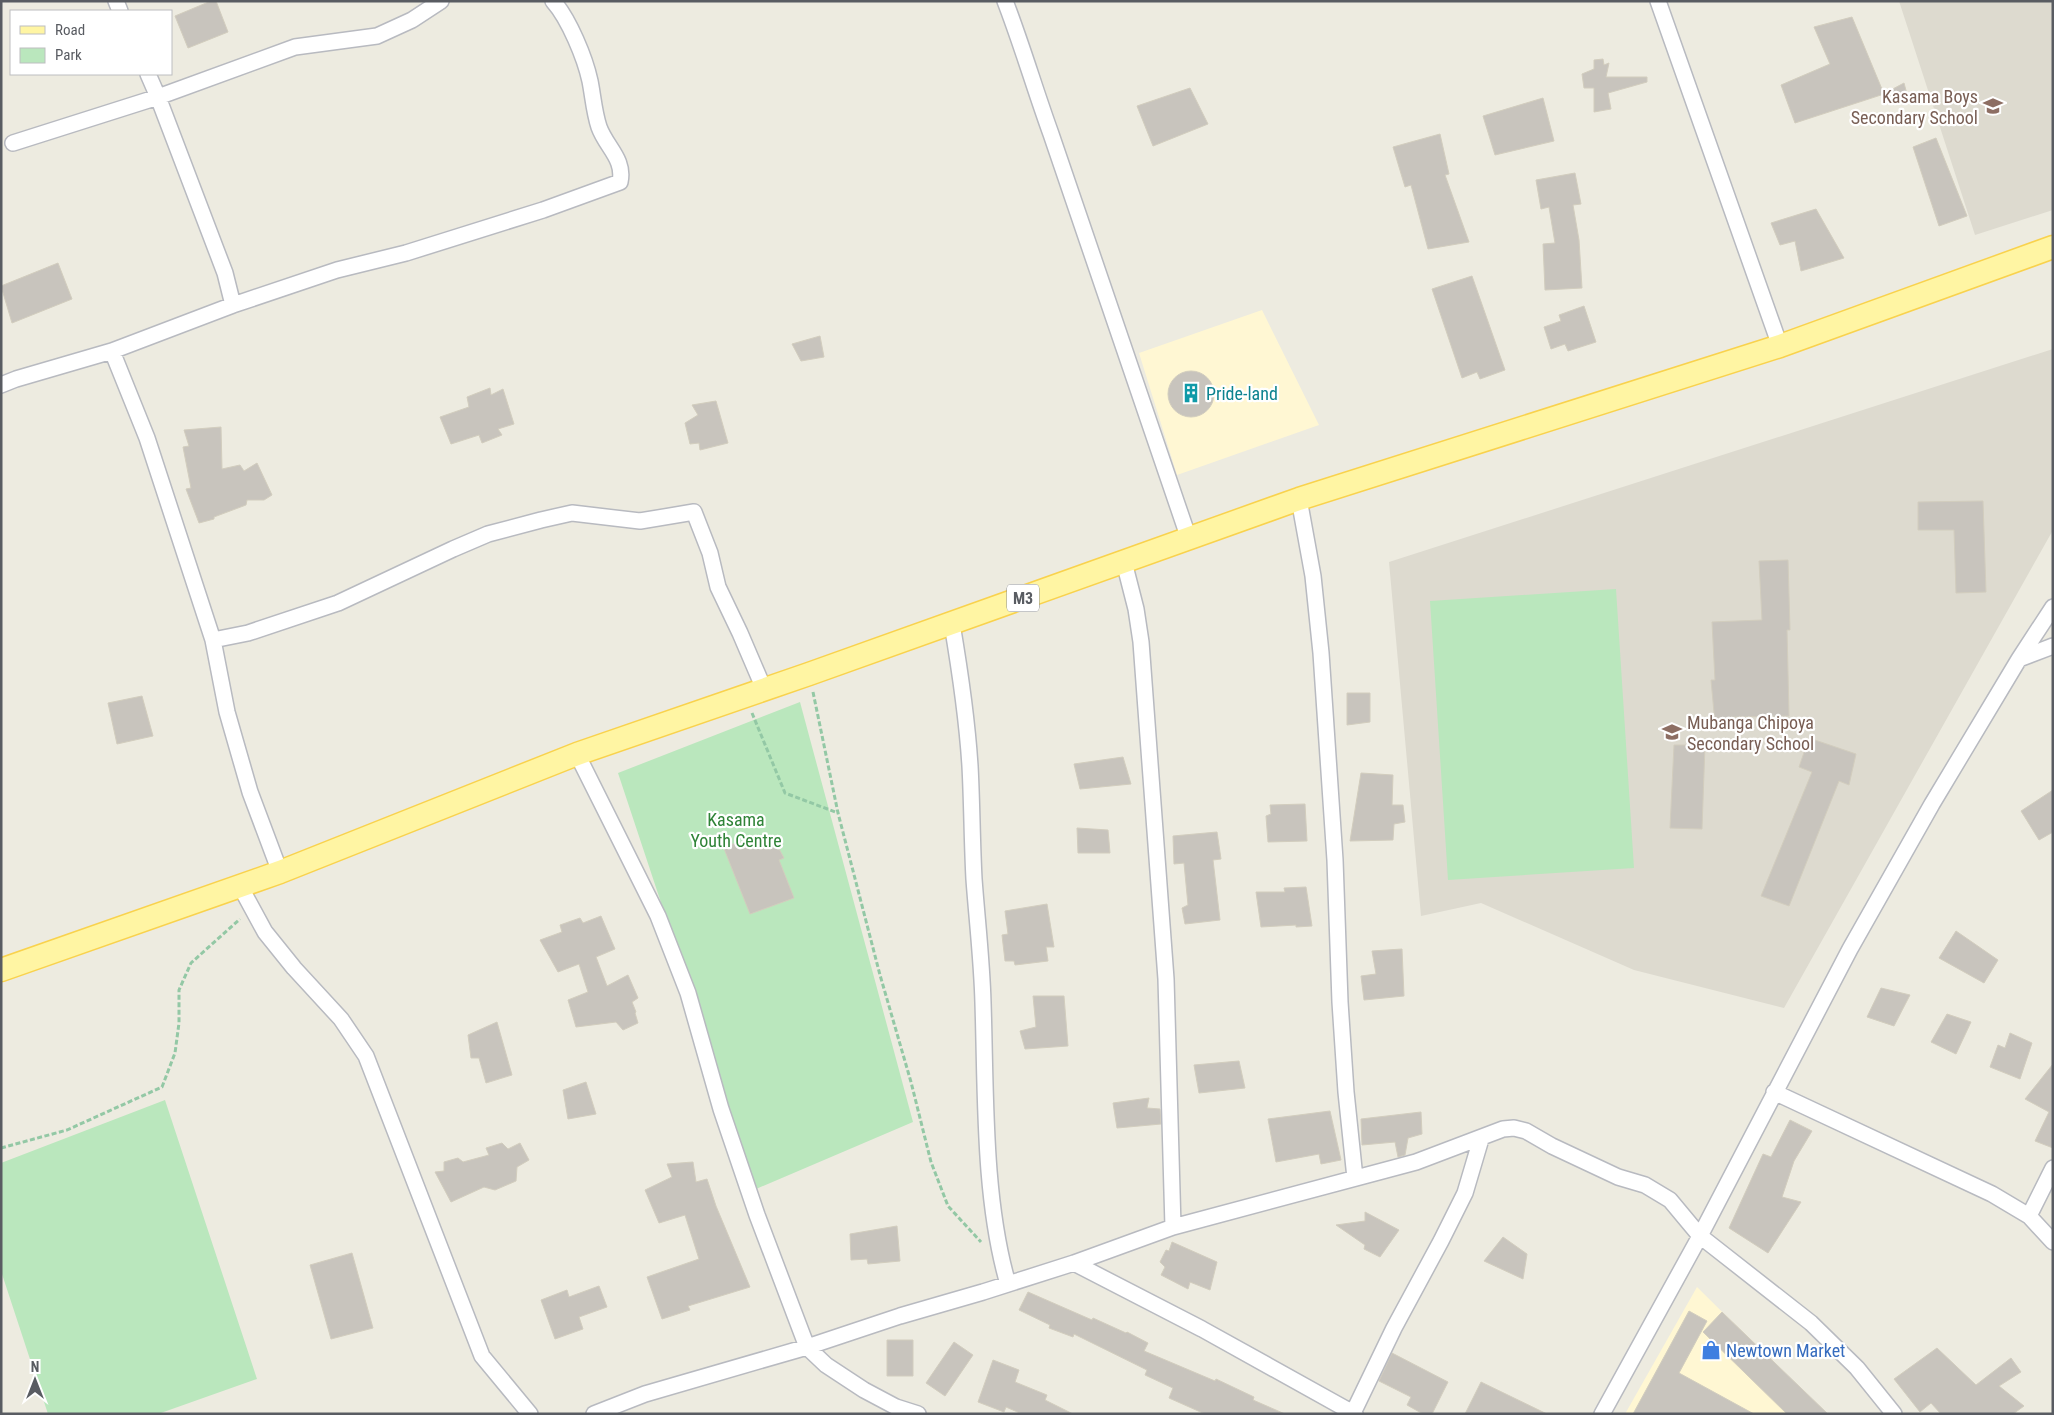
<svg xmlns="http://www.w3.org/2000/svg" width="2054" height="1415" font-family="'Roboto Condensed',sans-serif">
	<style>
		.commercial { fill: #fff7d3 }
		.education { fill: #dddacf }
		.green { fill: #bae7bd }
		.building { fill: #c8c4bd; stroke: #d2cdbe }
		.lines { fill: none; stroke-linecap: round; stroke-linejoin: round }
		.minor-casing { stroke: #b8bac0; stroke-width: 18 }
		.primary-casing { stroke: #f9d24d; stroke-width: 25 }
		.path { stroke: #93c8a5; stroke-width: 3; stroke-dasharray: 5 2.5; stroke-linecap: butt }
		.minor { stroke: #fff; stroke-width: 15 }
		.primary { stroke: #fff5a3; stroke-width: 22 }
		.labels { text-anchor: middle; dominant-baseline: central; stroke-width: 4.5; stroke-linejoin: round; paint-order: stroke }
		.shield { fill: #fff; stroke: #8b8d91; stroke-width: 1 }
		.shield-label { font-size: 16px; font-weight: bold; fill: #595c62 }
		.education-label { font-size: 18px; fill: #785e54; stroke: #fff; text-anchor: end }
		.culture-label { font-size: 18px; fill: #0d838f; stroke: #fff; text-anchor: start }
		.park-label { font-size: 18px; fill: #2f8337; stroke: #fff }
		.shop-label { font-size: 18px; fill: #366cbe; stroke: #fff; text-anchor: start }
	</style>
	<rect width="100%" height="100%" fill="#edebe0"/>
	<!-- commercial -->
	<path class="commercial" d="M1262 310 1319 425 1177 475 1139 353Z
		M1697 1287 1825 1414H1625Z"/>
	<!-- education -->
	<path class="education" d="M1899 1H2053V210L1975 235Z
		M2053 349V530L1784 1008 1634 970 1481 903 1421 916 1389 562Z"/>
	<!-- green -->
	<path class="green" d="M1616 589 1634 868 1448 880 1430 601Z
		M800 702 913 1122 756 1189 618 773Z
		M165 1100 257 1379 158 1414H48L1 1271V1163Z"/>
	<!-- building -->
	<path class="building" d="M211 1H216L228 32 188 48 175 16Z
		M1852 17 1884 94 1795 123 1781 85 1830 64 1814 27Z
		M1603 59 1604 65 1609 63 1606 77H1647V82L1608 93 1611 109 1594 112V88H1584L1582 74 1594 69V60Z
		M1904 83 1908 98 1894 104 1889 91Z
		M1190 88 1208 124 1153 146 1137 106Z
		M1543 98 1554 141 1495 155 1483 116Z
		M1440 134 1449 174 1445 175 1469 242 1428 249 1411 185 1405 187 1393 147Z
		M1936 138 1967 216 1939 226 1913 147Z
		M1575 173 1581 204 1573 205 1579 240 1582 288 1545 290 1543 244 1555 243 1549 207 1541 209 1536 180Z
		M1816 209 1844 258 1801 271 1795 241 1780 245 1771 223Z
		M58 263 72 299 12 323 1 286Z
		M1472 276 1505 370 1480 379 1477 372 1462 378 1432 289Z
		M1584 306 1596 342 1568 351 1565 344 1551 349 1544 327 1561 321 1559 315Z
		M820 336 824 357 801 361 792 344Z
		M1168 394a23 23 0 1 1 46 0a23 23 0 1 1-46 0Z
		M490 388 491 395 503 389 514 424 498 429 502 435 482 443 479 435 451 444 440 417 469 407 467 397Z
		M716 401 728 443 700 450 699 443 690 444 685 423 698 415 692 405Z
		M221 427 222 469 240 465 244 471 257 463 272 495 264 500H247L246 505 214 517V519L199 523 186 489 191 488 183 447 189 446 184 430Z
		M1983 501 1986 592 1956 593 1954 530H1918V502Z
		M1788 560 1790 630H1787L1789 716 1732 717V722L1715 723 1711 680H1715L1712 622 1762 620 1759 561Z
		M1347 693H1370V722L1347 725Z
		M142 696 153 736 117 744 108 703Z
		M1809 738 1856 754 1849 785 1839 781 1789 906 1761 896 1812 772 1799 767Z
		M1674 745H1705L1702 829 1670 828Z
		M1123 757 1131 784 1080 789 1074 764Z
		M1361 773 1393 775 1392 805H1403L1405 822 1394 824 1393 840 1350 841Z
		M2053 790V832L2039 840 2021 811Z
		M1305 804 1307 841 1268 842 1266 816 1271 814 1270 805Z
		M1077 828 1108 830 1110 853H1078Z
		M1217 832 1221 859 1213 860 1220 920 1185 924 1182 908 1188 905 1184 863 1174 864 1173 836Z
		M772 836 784 858 779 860 794 898 750 914 723 846Z
		M1306 887 1312 926 1296 927V925L1261 927 1256 892H1285L1284 888Z
		M1047 904 1054 947H1046L1048 961 1015 965 1014 961H1005L1002 935 1008 934 1005 911Z
		M601 916 615 949 596 957 607 986 628 975 638 998 632 1002 636 1012 635 1013 638 1023 623 1030 616 1022 576 1027 568 1000 588 992 579 964 558 972 540 940 562 932 560 925 580 918 583 923Z
		M1956 931 1998 960 1984 983 1939 958Z
		M1402 949 1404 996 1364 1000 1361 976 1376 974 1372 951Z
		M1881 988 1910 995 1894 1026 1867 1017Z
		M1033 996H1064L1068 1046 1025 1049 1020 1031 1036 1027Z
		M1947 1014 1971 1022 1956 1054 1931 1042Z
		M497 1022 512 1075 486 1083 479 1058H471L468 1035Z
		M2010 1033 2032 1043 2020 1079 1990 1067 1998 1045 2005 1048Z
		M1239 1061 1245 1088 1199 1093 1194 1065Z
		M2053 1064V1148L2035 1141 2049 1112 2025 1099Z
		M586 1082 596 1114 568 1119 563 1090Z
		M1149 1098 1147 1108 1160 1109 1161 1124 1117 1128 1113 1103Z
		M1330 1111 1341 1160 1321 1164 1319 1154 1276 1162 1268 1119Z
		M1421 1112 1422 1134 1408 1138 1405 1155 1398 1157 1395 1142 1362 1145 1361 1119Z
		M1790 1120 1812 1131 1794 1161 1782 1197 1801 1202 1768 1253 1729 1228 1763 1154 1771 1157Z
		M502 1143 508 1149 520 1143 529 1160 517 1167 516 1181 495 1190 484 1187 451 1202 435 1172 444 1171V1162L458 1158 463 1162 489 1155 486 1148Z
		M693 1162 696 1182 707 1179 716 1206 750 1287 688 1306 690 1310 662 1319 647 1277 699 1259 685 1215 659 1223 645 1190 672 1177 667 1164Z
		M1365 1212 1399 1230 1380 1257 1364 1249 1365 1245 1336 1225 1365 1221Z
		M897 1226 900 1261 868 1264 867 1259 851 1260 850 1234Z
		M1503 1237 1527 1254 1523 1279 1484 1261Z
		M1172 1242 1217 1262 1210 1290 1190 1282 1188 1289 1161 1275 1165 1267 1160 1262 1166 1250 1169 1251Z
		M352 1253 373 1328 331 1339 310 1265Z
		M599 1286 607 1307 579 1317 583 1329 555 1339 541 1300 567 1290 569 1297Z
		M1028 1292 1092 1320 1093 1318 1126 1333 1127 1332 1148 1343 1144 1351 1215 1381 1216 1379 1254 1397 1253 1400 1285 1414H1205L1169 1398 1173 1388 1145 1375 1147 1370 1074 1334 1073 1337 1049 1328 1050 1325 1019 1310Z
		M1689 1311 1707 1321 1679 1373 1754 1414H1633Z
		M1722 1312 1828 1414H1787L1703 1332Z
		M887 1340H913V1376H887Z
		M954 1342 973 1355 945 1396 926 1383Z
		M1937 1348 1976 1385 2011 1358 2021 1372 1999 1386 2024 1406 2013 1414H1941L1931 1403 1920 1412 1894 1379Z
		M1392 1353 1448 1382 1432 1414H1423L1407 1405 1411 1397 1379 1381Z
		M993 1360 1019 1370 1015 1382 1047 1395 1045 1400 1073 1414H1022L1006 1407 1004 1412 978 1402Z
		M1481 1382 1547 1414H1465Z"/>
	<g class="lines">
		<defs>
			<path id="minor" d="M116 1 120 11
				M1005 1C1022 45 1035 90 1051 134 1098 269 1144 404 1189 539
				M1658 1 1780 346
				M148 74 158 97 225 273 233 305 112 351 147 438 213 640 227 712 250 792 280 872
				M13 143 158 97 295 47 377 36 412 20 441 1
				M233 305 337 270 406 253 543 210 620 182C625 159 606 147 599 127 594 112 593 96 590 81 585 58 569 19 553 1
				M1 385 16 379 112 351
				M1299 499 1313 576 1321 653 1335 860 1340 1002 1346 1092 1355 1178
				M1124 562 1136 609 1141 642 1166 979 1173 1227
				M952 624C960 671 967 718 970 766 972 803 972 841 974 879 977 920 982 962 983 1003 986 1093 983 1198 1008 1284
				M213 640 248 633 338 603 453 549 488 534 541 520 572 513 640 521 694 512 710 553 718 587 740 633 764 689
				M2019 659 2053 646
				M577 754 658 916 688 993 721 1109 757 1215 807 1347 826 1365 864 1390 896 1407 918 1414
				M240 886 265 932 294 968 341 1019 366 1056 482 1356 530 1414
				M1774 1092 1992 1194 2029 1216 2053 1242
				M2029 1216 2053 1168
				M1074 1263 1173 1227 1416 1162 1503 1129 1514 1128 1526 1131 1552 1146 1618 1177 1645 1185 1670 1200 1700 1236 1811 1323 1857 1368 1894 1414
				M1353 1413 1394 1328 1441 1241 1465 1193 1481 1139
				M594 1414 645 1394 807 1347 900 1316 983 1292 1074 1263 1202 1329 1355 1414
				M1602 1414 1700 1236 1850 949 1932 804 2019 659 2053 607"/>
			<path id="primary" d="M1 970 280 872 577 754 809 674 1299 499 1780 346 2053 247"/>
		</defs>
		<!-- minor casing -->
		<use href="#minor" class="minor-casing"/>
		<!-- primary casing -->
		<use href="#primary" class="primary-casing"/>
		<!-- path -->
		<path class="path" d="M813 692 838 813 880 975 911 1082 931 1162 948 1206 981 1242
			M752 713 785 793 838 813
			M1 1148 67 1130 162 1087 175 1053 179 1023V990L191 963 240 919"/>
		<!-- minor -->
		<use href="#minor" class="minor"/>
		<!-- primary -->
		<use href="#primary" class="primary"/>
	</g>
	<!-- icons -->
	<defs>
		<symbol id="school-bare" viewBox="-9 -9 18 18"><path d="M0-5L7-2L0 1L-7-2ZM-4 1L0 2.5L4 1V4Q0 6-4 4Z" fill="#8d6e63" stroke="#fff" stroke-width="2.5" paint-order="stroke"/></symbol>
		<symbol id="building-bare" viewBox="-9 -9 18 18"><path d="M-4-6H4V6H1V3H-1V6H-4ZM-2.5-4.3h1.7v1.8h-1.7ZM.8-4.3h1.7v1.8H.8ZM-2.5-1h1.7V.8h-1.7ZM.8-1h1.7V.8H.8Z" fill="#0f9aa8" stroke="#fff" stroke-width="2.5" paint-order="stroke"/></symbol>
		<symbol id="shop-bare" viewBox="-9 -9 18 18"><path d="M-5-2.5h2.3a2.7 3.5 0 0 1 5.4 0H5L5.5 6h-11ZM-1.5-2.5h3a1.5 2.3 0 0 0-3 0Z" fill="#3f7fe0" stroke="#fff" stroke-width="2.5" paint-order="stroke"/></symbol>
	</defs>
	<g fill-rule="evenodd">
		<use href="#school-bare" x="1979" y="92" width="28" height="28"/>
		<use href="#building-bare" x="1177" y="379" width="28" height="28"/>
		<use href="#school-bare" x="1658" y="718" width="28" height="28"/>
		<use href="#shop-bare" x="1697" y="1336" width="28" height="28"/>
	</g>
	<g class="labels">
		<!-- shield labels -->
		<rect class="shield" x="1007" y="584.5" width="32" height="27" rx="4"/>
		<g class="shield-label">
			<text x="1023" y="598">M3</text>
		</g>
		<!-- education labels -->
		<g class="education-label">
			<text x="1978" y="96">Kasama Boys<tspan x="1978" dy="21">Secondary School</tspan></text>
			<text x="1687" y="722" text-anchor="start">Mubanga Chipoya<tspan x="1687" dy="21">Secondary School</tspan></text>
		</g>
		<!-- culture labels -->
		<g class="culture-label">
			<text x="1206" y="393">Pride-land</text>
		</g>
		<!-- park labels -->
		<g class="park-label">
			<text x="736" y="819">Kasama<tspan x="736" dy="21">Youth Centre</tspan></text>
		</g>
		<!-- shop labels -->
		<g class="shop-label">
			<text x="1726" y="1350">Newtown Market</text>
		</g>
	</g>
	<!-- border -->
	<rect width="2054" height="1415" fill="none" stroke="#595c62" stroke-width="5"/>
	<!-- legend -->
	<rect x="10" y="10" width="162" height="65" fill="#ffffff" stroke="#bdbec0"/>
	<rect x="20" y="26" width="25" height="8" fill="#fff5a3" stroke="#bdbec0"/>
	<text x="55" y="35" font-size="15" fill="#595c62">Road</text>
	<rect x="20" y="48" width="25" height="15" fill="#bae7bd" stroke="#bdbec0"/>
	<text x="55" y="60" font-size="15" fill="#595c62">Park</text>
	<!-- north arrow -->
	<g transform="translate(35 1380)" stroke="#ffffff" stroke-width="4" paint-order="stroke">
	<path d="M0-4L9 19L0 12L-9 19Z" fill="#595c62"/>
	<text y="-8" font-size="14" font-weight="bold" text-anchor="middle" fill="#595c62">N</text>
	</g>
</svg>
